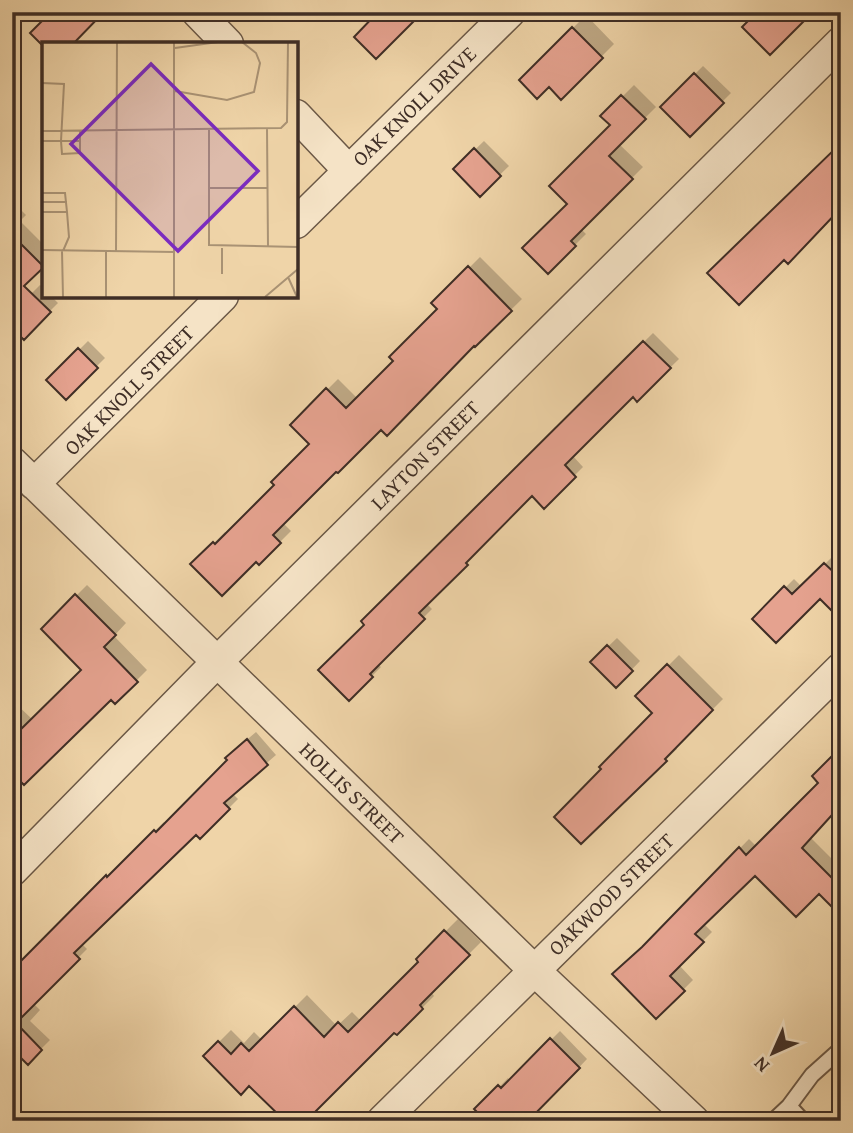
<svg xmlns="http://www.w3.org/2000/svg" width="853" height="1133" font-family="'Gentium Book Plus',serif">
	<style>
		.shadow { fill: #0003 }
		.building { fill: #e5a28f; stroke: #3f2e26; stroke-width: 2 }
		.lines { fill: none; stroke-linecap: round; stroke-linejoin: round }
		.service-casing { stroke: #6b5846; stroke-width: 18 }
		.minor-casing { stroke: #6b5846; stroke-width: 33 }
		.service { stroke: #f5e3c6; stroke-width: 14 }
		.minor { stroke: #f5e3c6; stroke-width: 30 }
		.labels { text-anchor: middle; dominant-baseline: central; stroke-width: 5; stroke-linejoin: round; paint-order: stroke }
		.street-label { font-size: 21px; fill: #3f2e26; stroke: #f5e3c6 }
		.inset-road { fill: none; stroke: #a99274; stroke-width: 2 }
		.view { fill: #7b2cbf; fill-opacity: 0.15; stroke: #7b2cbf; stroke-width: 3.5 }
		.inset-edge { fill: none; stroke: #3f2e26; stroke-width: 3.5 }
	</style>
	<rect width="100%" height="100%" fill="#efd4a8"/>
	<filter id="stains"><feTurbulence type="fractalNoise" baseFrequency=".00286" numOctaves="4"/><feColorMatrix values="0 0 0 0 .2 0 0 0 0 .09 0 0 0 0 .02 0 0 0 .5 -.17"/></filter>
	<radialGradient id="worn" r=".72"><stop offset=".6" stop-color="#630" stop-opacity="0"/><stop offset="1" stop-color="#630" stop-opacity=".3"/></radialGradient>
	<!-- shadow -->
	<path class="shadow" d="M32 12H102L44 44 33 33 43 23Z
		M586 15 614 44 561 97 549 85 521 80Z
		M703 66 731 93 690 134 662 107Z
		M634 85 656 107 619 144 643 167 581 229 586 234 548 272 569 204 612 125 603 116Z
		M484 141 509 166 480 194 455 169Z
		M12 201 26 215 20 221 44 245V264L14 294 12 292Z
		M480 257 522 299 475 345 381 427 283 523 291 531 259 563 256 560 193 564 225 532 227 534 276 485 311 444 292 425 338 379 358 399 396 361 440 309 434 303Z
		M40 285 44 288V296H51L58 303 24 337 12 313Z
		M653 333 679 359 637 400 633 395 572 455 583 467 544 506 532 494 427 604 432 609 377 664 381 667 349 699 367 625 363 621Z
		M88 341 105 358 66 397 49 380Z
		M834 555 841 562V613L820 597 754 619 794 579 802 587Z
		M87 585 126 623 114 636 147 670 115 702 111 697 12 771V700L33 720 83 670 43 629Z
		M617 638 640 661 616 686 592 662Z
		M679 655 723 699 675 747 677 749 581 842 655 713 638 696Z
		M256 732 276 755 232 793 238 799 200 837 196 833 82 944 87 949 33 1003 40 1010 30 1021 50 1040 28 1062 12 1046V976L75 908 164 822 166 824 230 760 236 749Z
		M841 748 827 817 829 819 810 837 841 868V913L819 892 755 874 704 924 712 932 679 965 693 980 656 1017 651 939 749 839 757 847 821 783Z
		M458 919 481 942 431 992 434 996 397 1033 394 1030 249 1084 205 1056 231 1030 244 1043 254 1032 262 1040 307 995 337 1026 352 1012 361 1021 421 962 418 959Z
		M560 1031 587 1059 528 1121H466L508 1078 510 1081Z"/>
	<!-- building -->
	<path class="building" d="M51 12H104L73 44H41L30 33Z
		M378 12H423L376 59 354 37Z
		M757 12H813L770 55 742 27Z
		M572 27 603 58 561 100 549 87 537 99 519 80Z
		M694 73 724 103 690 137 660 107Z
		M621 95 646 119 609 156 633 179 571 241 576 246 548 274 522 248 567 204 549 186 610 125 600 116Z
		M841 143V208L788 264 784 260 739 305 707 273Z
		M474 148 501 176 480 197 453 169Z
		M12 235 44 267 24 286 51 312 24 340 12 328Z
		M468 266 512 311 475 347 474 346 387 436 381 430 338 473 336 472 273 535 281 543 259 565 256 562 222 596 190 564 213 542 215 544 274 485 271 482 309 444 290 425 326 388 346 408 393 361 389 357 437 309 431 303Z
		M643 341 671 368 637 402 633 397 565 465 576 477 544 509 532 496 466 563 468 565 419 613 425 619 370 674 373 677 349 701 318 670 364 625 361 621Z
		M78 348 98 368 66 400 46 380Z
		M824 563 841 579V620L820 599 776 643 752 619 784 586 792 594Z
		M75 594 116 635 104 647 138 682 115 704 111 700 24 785 12 773V738L81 670 41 629Z
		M607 645 633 671 616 688 590 662Z
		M667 664 713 710 665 759 667 761 581 844 554 817 601 769 599 767 652 713 635 696Z
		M247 739 268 765 224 803 230 809 200 839 196 835 74 953 80 959 16 1023 42 1050 28 1065 12 1049V970L106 875 107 877 154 830 156 832 227 760 225 758Z
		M841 747V805L802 848 841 887V916L819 894 796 917 755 876 695 934 704 942 670 976 685 991 656 1019 612 974 642 947 739 847 746 855 818 783 812 776Z
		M444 930 470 955 420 1005 423 1009 397 1035 394 1033 306 1121H285L249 1086 241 1095 203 1056 218 1041 231 1054 241 1043 249 1051 294 1006 324 1037 338 1022 348 1032 418 962 416 959Z
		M550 1038 580 1068 528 1121H486L474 1109 498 1085 501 1088Z"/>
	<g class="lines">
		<defs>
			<path id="service" d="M789 1106 812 1075 841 1049
				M773 1121 789 1106 803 1121"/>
			<path id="minor" d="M197 12 228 44
				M296 115 349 171
				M296 223 510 12
				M12 462 534 970 694 1121
				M34 484 223 296
				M12 871 217 662 841 42
				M382 1121 841 668"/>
		</defs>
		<!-- service casing -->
		<use href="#service" class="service-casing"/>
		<!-- minor casing -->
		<use href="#minor" class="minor-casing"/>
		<!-- service -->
		<use href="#service" class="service"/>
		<!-- minor -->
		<use href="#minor" class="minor"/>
	</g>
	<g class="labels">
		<!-- street labels -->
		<g class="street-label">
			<text transform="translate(414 106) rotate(-44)">OAK KNOLL DRIVE</text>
			<text transform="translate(129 390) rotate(-45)">OAK KNOLL STREET</text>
			<text transform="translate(425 455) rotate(-45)">LAYTON STREET</text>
			<text transform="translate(352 793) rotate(44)">HOLLIS STREET</text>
			<text transform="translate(611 894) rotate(-44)">OAKWOOD STREET</text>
		</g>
	</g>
	<!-- overview -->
	<g transform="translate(42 42)">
		<rect width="256" height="256" fill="#efd4a8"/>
		<path class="inset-road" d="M133 6 176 0M0 41 22 42 19 99H0M133 49 185 58 212 50 218 21 214 11 200 0M167 86V203L256 205M225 87 226 205M0 89 239 86 245 80 246 0M38 99V111L20 112 19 99H38V89M167 146H226M0 151H23L25 170H0M0 160H25M0 208 133 210M20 209 21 255M21 209 27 195 25 170M64 209V255M74 209 75 0M180 232V206M246 235 255 255M132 255V0M223 255 256 227"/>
		<path class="view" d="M109 22 216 129 136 209 29 102Z"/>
		<rect width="256" height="256" class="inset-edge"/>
	</g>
	<!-- margin -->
	<rect width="853" height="1133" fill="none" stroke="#efd4a8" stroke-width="42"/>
	<rect x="14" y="14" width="825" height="1105" fill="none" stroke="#3f2e26" stroke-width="3.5"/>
	<rect x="21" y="21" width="811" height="1091" fill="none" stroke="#3f2e26" stroke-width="2"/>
	<!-- north arrow -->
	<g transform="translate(773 1053) rotate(225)" stroke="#f5e3c6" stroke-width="5" paint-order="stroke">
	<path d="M0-5L12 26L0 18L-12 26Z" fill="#3f2e26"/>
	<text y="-10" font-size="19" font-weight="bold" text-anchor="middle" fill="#3f2e26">N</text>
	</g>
	<rect width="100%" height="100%" filter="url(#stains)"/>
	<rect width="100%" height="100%" fill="url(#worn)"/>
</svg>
